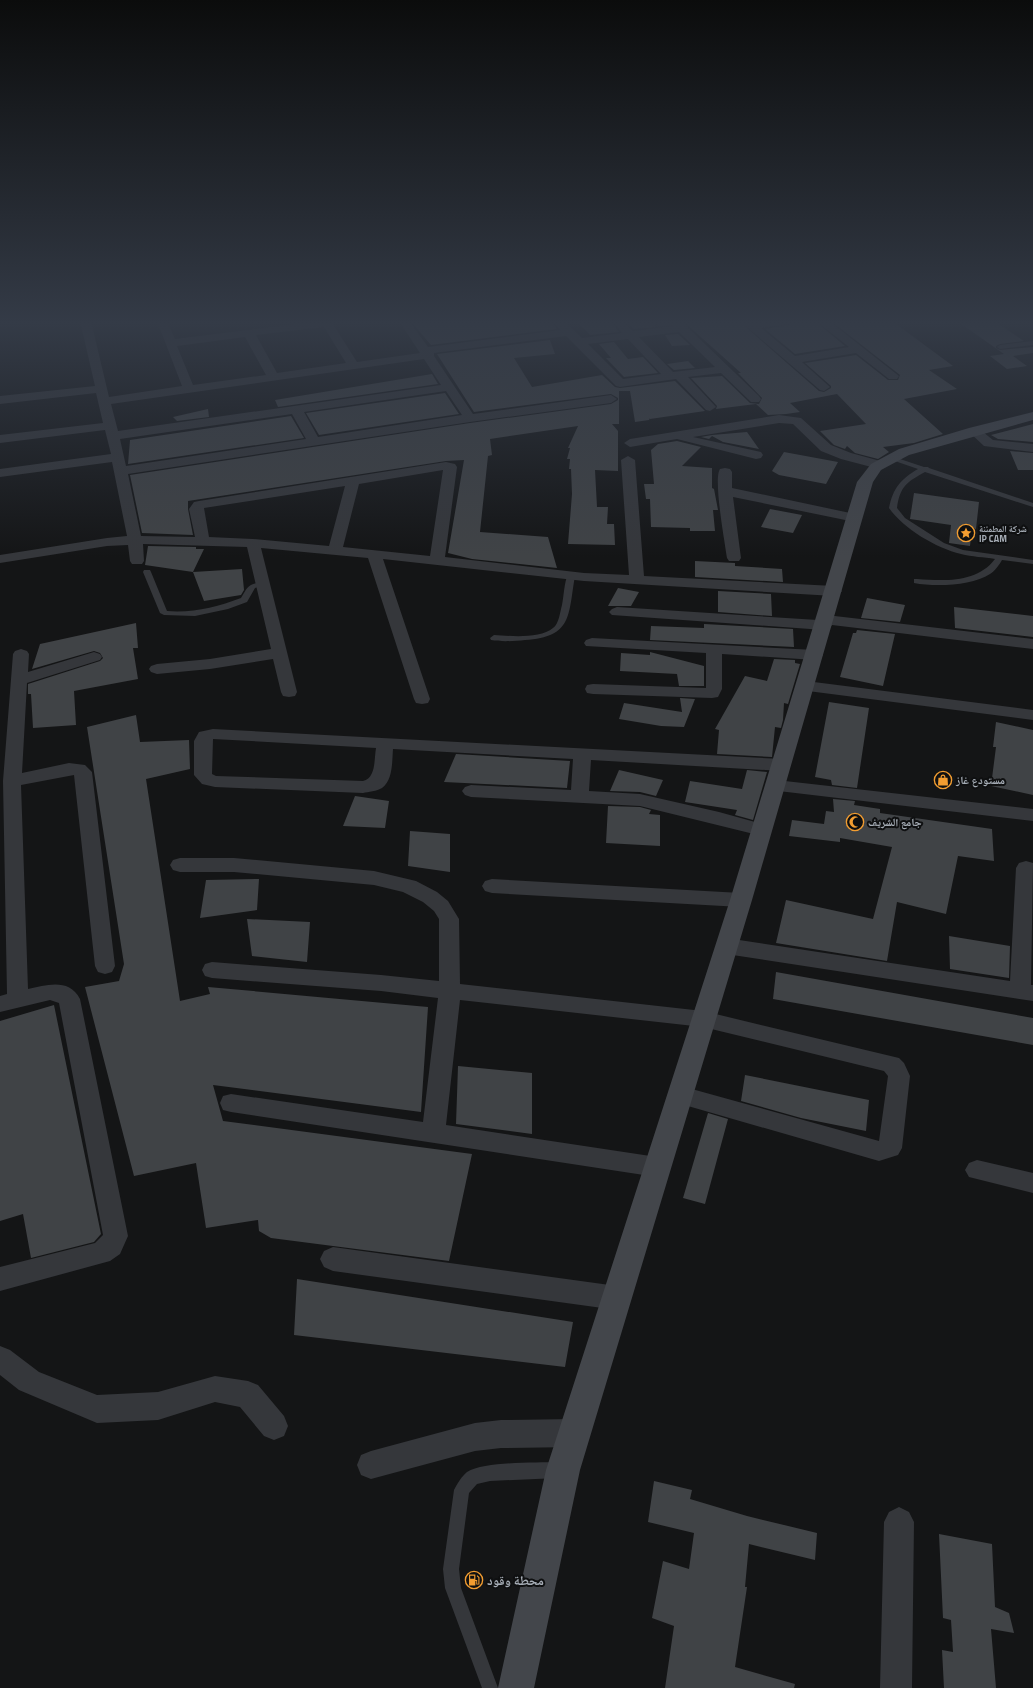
<svg xmlns="http://www.w3.org/2000/svg" width="1033" height="1688" font-family="'Titillium Web','Noto Naskh Arabic',sans-serif">
	<style>
		.building { fill: #404346 }
		.lines { fill: none; stroke-linecap: round; stroke-linejoin: round }
		.service { fill: #35373b; fill-rule: evenodd }
		.minor { fill: #35373b; fill-rule: evenodd }
		.secondary { fill: #43464b; fill-rule: evenodd }
		.labels { text-anchor: middle; dominant-baseline: central; stroke-width: 4; stroke-linejoin: round; paint-order: stroke }
		.far-poi-label { font-size: 9px; font-weight: bold; fill: #a6adb6; stroke: #0f1011; text-anchor: start }
		.poi-label { font-size: 11px; font-weight: bold; fill: #a6adb6; stroke: #0f1011; text-anchor: start }
		.near-poi-label { font-size: 13px; font-weight: bold; fill: #a6adb6; stroke: #0f1011; text-anchor: start }
	</style>
	<rect width="100%" height="100%" fill="#141516"/>
	<!-- building -->
	<path class="building" d="M438 321H552L557 329 431 345 413 324Z
		M577 321H611L619 332 590 335Z
		M625 321H669L671 325 659 326 655 321V327L634 329Z
		M683 321H739L819 391 824 392 831 388V386L805 363 856 355 888 380H898L900 375 831 321H892L953 366 929 370 957 389 904 399 943 434 914 443 883 447 889 452 878 459 855 453 847 446 845 449 834 445 820 431 866 424 837 394 790 403 800 412 786 414 768 415 756 404 716 409 717 406 691 378 722 376 750 403 759 404 762 398 738 373H741Z
		M795 321H815L845 346 795 354 765 329 789 325Z
		M957 321H994L1024 341 1000 344 996 346V348L1000 350 1033 347V353L1013 356 1027 366 1007 369 990 356 1004 354Z
		M678 334 690 345 672 346 665 335Z
		M550 340 555 354 514 358 532 387 602 375 615 387 620 388 675 381 705 411 650 419V418L649 420 635 422 630 391H619V424H612L618 431V471L595 470 597 507H608L607 524H614L615 545 568 544 572 494 571 469H569L570 459H567L570 448H568L578 426 490 439 492 455 488 456 480 532 548 537 557 568 472 559 448 553 464 460 446 461 188 501V509L193 535 142 533 130 475 470 423 611 404 618 400V398L611 394 474 412 437 354Z
		M614 342 628 359 643 357 658 373 624 377 606 358H611L599 344Z
		M688 361 695 368 674 370 667 364Z
		M432 374 438 384 278 407 275 400Z
		M445 393 459 414 319 435 306 413Z
		M208 409 209 417 177 421 173 417Z
		M291 416 304 438 128 464 130 440Z
		M1033 424V442L998 439 991 435Z
		M747 432 759 449 723 442 712 436 709 439 701 437 712 435Z
		M677 441 701 447 682 466 712 468V488L714 489 718 510H713L715 531H690V528L651 527 650 499H646L644 484H654L651 450 658 444Z
		M1010 451 1033 453V470H1018Z
		M784 452 838 462 826 484 779 475 772 471Z
		M914 493 979 502 976 529 972 528 970 546 949 543 951 525 910 519Z
		M770 509 802 515 793 533 761 527Z
		M148 546 196 547V549H204L193 572 145 565Z
		M695 561 735 563V566L782 569 783 582 695 577Z
		M242 569 244 590 241 595 204 601 193 572Z
		M618 588 639 592 631 606H608Z
		M718 591 771 594 772 616 718 612Z
		M867 598 905 605 900 622 861 618Z
		M954 607 1033 616V637L955 628Z
		M136 623 138 648H133L138 679 74 691 76 725 33 728 31 694H28V684L100 661 103 658 100 653 94 651 32 669 40 644Z
		M704 624 793 629 794 647 650 640 651 626 704 628Z
		M857 630 895 634 883 686 840 677 853 633H856Z
		M650 652 704 666V686H679L677 674 620 671 621 653 650 655Z
		M774 659 795 660V663L800 664 788 704 784 703 783 720 781 728 775 727 772 757 717 754 719 730 715 729 745 676 767 681Z
		M680 698 695 699 684 727 661 726 619 719 624 703 682 712Z
		M829 702 869 708 857 788 832 785 831 780 815 777Z
		M136 715 140 742 189 740 190 769 146 779 180 1001 210 994 208 987 428 1007 421 1112 213 1085 223 1121 472 1154 449 1261 271 1238 259 1231 258 1220 206 1228 196 1163 134 1176 85 987 119 981 124 964 87 727Z
		M996 722 1033 730V795L991 786 996 747H993Z
		M456 754 570 761 567 788 444 782Z
		M619 770 663 780 656 796 640 792 610 791Z
		M747 770 767 772 753 820 735 815 737 810 685 802 690 781 742 789Z
		M355 796 389 801 385 828 343 826Z
		M833 799 855 801 854 805 880 809V813L992 829 994 861 958 856 946 914 897 902 887 961 776 943 786 900 873 919 892 847 840 838V842L789 836 792 820 824 824 826 811 834 812Z
		M608 806 640 807 651 810 649 814 660 815V846L606 843Z
		M410 831 450 834V872L408 866Z
		M259 879 257 910 200 918 206 880Z
		M247 919 310 922 307 962 252 956Z
		M949 936 1010 946 1009 978 950 969Z
		M776 972 1033 1018V1045L773 999Z
		M54 1005 101 1234 94 1242 31 1258 23 1214 0 1221V1021Z
		M458 1066 532 1073V1134L456 1124Z
		M745 1075 869 1100 866 1131 801 1118 741 1101Z
		M708 1113 728 1119 705 1204 683 1198Z
		M297 1279 573 1322 565 1367 294 1335Z
		M654 1481 692 1490 690 1499 747 1516 817 1533 815 1560 749 1544 745 1587H747L735 1667 795 1684 794 1688H665L674 1626 652 1618 663 1561 689 1569 694 1533 648 1522Z
		M939 1534 992 1544 995 1607 1009 1613 1014 1633 991 1629 996 1688H944L942 1650 953 1652 951 1620 943 1618Z"/>
	<g class="lines">
		<!-- service -->
		<path class="service" d="M1033 341V345L1000 349 997 347 1000 345Z
			M891 456 924 467H928L929 468 1033 503V507L925 472C907 482 900 486 897 508L905 518 944 543 963 550 1033 560V564L1002 560C999 565 995 571 990 574 972 586 935 587 914 583V579H917C945 581 977 583 995 559 984 557 972 557 961 554 936 548 904 529 889 508 893 488 901 479 918 469L889 459V457Z
			M144 570H150L151 572 167 611C193 613 217 607 241 598 248 586 248 584 263 582L267 584 255 588 247 602 228 609 195 616 164 615 160 613 143 572Z
			M568 574H571L575 576C568 615 573 637 525 640 515 641 502 642 491 640L490 638 494 635C510 636 540 639 553 628 559 624 560 612 562 605 564 595 564 583 568 574Z
			M558 1462 563 1465 566 1470 563 1475 558 1478 490 1481 477 1484 469 1493 459 1569 461 1588 498 1688H482L445 1588 443 1569 454 1490C457 1484 462 1476 467 1472 485 1461 536 1463 558 1462Z"/>
		<!-- minor -->
		<path class="minor" d="M80 321H91L109 397 182 386 157 321H167L175 339 319 321H331L357 362 420 353 399 321H409L428 347 560 330 553 321H564L582 338 622 333 612 321H623L633 331 673 326 670 321H681L759 396 761 399 759 402H751L721 373 688 377 716 407 710 411 706 410 676 379 620 387 616 386 566 336 434 353V356L473 414 611 395 617 399 611 403 470 422 128 474 141 536 195 537 189 509 194 502 199 501 446 462 455 464 457 467 445 557 584 573 629 575 621 460 628 456 635 460 644 576 834 586 839 588 842 591 839 594 834 596 584 581 383 559 430 699 428 703 422 704 416 703 414 699 368 558 261 548 297 692 295 696 289 697 283 696 281 692 273 659 210 669 157 674 151 672 149 669 151 666 157 664 210 659 271 649 247 547 143 544 144 561 142 564H132L130 561 128 545 107 546 0 563V555L107 538 127 536 112 462 0 477V469L111 454 105 430 0 443V435L103 423 96 393 0 404V396L95 386ZM324 327 346 363 277 373 256 335ZM679 332 715 367 673 372 639 337ZM245 337 266 375 193 385 177 346ZM628 339 661 374 623 379 588 344ZM424 359 441 385 118 431 111 404ZM446 391 462 415 318 437 304 412ZM292 414 306 439 126 466 120 439ZM443 470 430 556 343 547 359 484ZM345 486 329 546 253 539 209 537 204 508Z
			M740 321H752L754 322 794 321 789 324 761 328 795 356 849 347 816 321H829L899 376 897 379H889L856 353 802 362 830 387 824 391 820 390Z
			M779 415 801 418 831 445 851 453 884 462 886 465 884 468 879 469 841 459 821 451 793 424 779 423 693 437 761 452 763 455 761 458 756 459 677 439 630 447 624 443 630 439Z
			M974 427 978 428 993 440 1033 444V452L984 446 968 431Z
			M725 468 730 469 732 472V488L855 514 860 515 862 518 860 521 855 522 733 497 741 558 739 561H729L727 558C725 543 713 479 720 469Z
			M617 607 818 620 820 617 826 615 1033 639V649L832 625 830 628 824 630 612 615 609 612 612 609Z
			M592 638 815 650 821 652 823 655 821 658 815 660 722 654V689L718 697 712 698 593 694 587 693 585 689 587 685 593 684 706 688V653L586 646 584 643 586 640Z
			M21 649 27 651 29 654 28 672 94 652 100 654 102 657 100 660 27 683 22 773 69 763 85 765 92 772 115 966 112 972 105 974 98 972 95 966 74 775 21 785 28 989C47 985 69 978 80 999L128 1236 120 1254 110 1261 0 1291V1267L95 1243 103 1235 59 1003 50 1000 0 1012V996L7 994 3 781 13 654 15 651Z
			M806 681 1033 710V720L800 690 798 686 800 682Z
			M213 729 782 759 788 761 791 765 788 769 782 771 591 760 589 791 640 794 719 812 769 826 771 830 769 834 762 836 640 806 471 797 465 795 462 791 465 787 471 785 571 790 573 759 393 749C392 762 393 780 382 788 377 791 368 792 363 793L215 787 202 784 194 775V741L199 732ZM213 739 376 748C374 760 376 778 363 781L216 776 212 774Z
			M776 780 1033 809V821L770 790 767 786 770 782Z
			M180 858H234L374 871 416 881 437 892 448 901 459 919 460 984 703 1011 899 1058 904 1063 910 1076 902 1148 898 1155 879 1161 681 1104 673 1102 670 1095 673 1088 681 1086 879 1141 888 1076 884 1071 703 1027 460 1000 446 1125 657 1157 665 1160 669 1167 665 1174 657 1177 231 1112 223 1110 220 1103 223 1096 231 1094 423 1122 438 998 381 991 212 978 205 976 202 970 205 964 212 962 381 975 439 981V919L434 911 423 902 403 892 374 885 234 872H180L173 870 170 865 173 860Z
			M1026 861 1033 863 1031 985H1033V1001L726 954 719 951 716 946 719 941 726 938 1010 981 1016 868 1019 863Z
			M492 879 741 893 748 895 751 900 748 905 741 907 492 893 485 891 482 886 485 881Z
			M977 1160 1033 1173V1193L969 1177 965 1170 969 1163Z
			M333 1247 617 1286 626 1289 630 1298 626 1307 617 1310 333 1271 324 1267 320 1259 324 1251Z
			M0 1346 10 1350 39 1372 97 1395 158 1392 215 1376 248 1381 258 1385 284 1416 288 1426 284 1436 274 1440 264 1436 240 1407 215 1402 158 1420 97 1423 19 1390 0 1375Z
			M575 1419 585 1423 589 1433 585 1443 575 1447 501 1448 475 1451 371 1479 361 1475 357 1465 361 1455 371 1451 475 1423 501 1420Z
			M899 1507 909 1512 914 1522 912 1688H880L884 1522 889 1512Z"/>
		<!-- secondary -->
		<path class="secondary" d="M1033 412V420L909 455 881 470 873 482 752 900 580 1470 534 1688H498L546 1470 730 900 857 482 871 464 899 449 969 428Z"/>
	</g>
	<!-- sky -->
	<linearGradient id="sky" x2="0" y2="1"><stop stop-color="#0b0c0c"/><stop offset="0.58" stop-color="#343b47"/><stop offset="1" stop-color="#343b47" stop-opacity="0"/></linearGradient>
	<rect width="1033" height="557" fill="url(#sky)"/>
	<!-- icons -->
	<defs>
		<symbol id="sight-ring" viewBox="-11 -11 22 22"><circle r="9.5" fill="#0f1011" stroke="#f29d31" stroke-width="1.5"/><path d="M0-6L1.8-2.2L6-1.7L2.9 1.2L3.7 5.4L0 3.3L-3.7 5.4L-2.9 1.2L-6-1.7L-1.8-2.2Z" fill="#f29d31"/></symbol>
		<symbol id="shop-ring" viewBox="-11 -11 22 22"><circle r="9.5" fill="#0f1011" stroke="#f29d31" stroke-width="1.5"/><path d="M-5-2.5h2.3a2.7 3.5 0 0 1 5.4 0H5L5.5 6h-11ZM-1.5-2.5h3a1.5 2.3 0 0 0-3 0Z" fill="#f29d31"/></symbol>
		<symbol id="mosque-ring" viewBox="-11 -11 22 22"><circle r="9.5" fill="#0f1011" stroke="#f29d31" stroke-width="1.5"/><path d="M3.5-4.9A6 6 0 1 0 3.5 4.9A5 5 0 1 1 3.5-4.9Z" fill="#f29d31"/></symbol>
		<symbol id="fuel-ring" viewBox="-11 -11 22 22"><circle r="9.5" fill="#0f1011" stroke="#f29d31" stroke-width="1.5"/><path d="M-5.5-6h7V0h2V4h1.3V-2.5L3-4.5l.8-.8L6-3V5H2.5V1h-1V6h-7ZM-4.2-4.7v3.2H.2V-4.7Z" fill="#f29d31"/></symbol>
	</defs>
	<g fill-rule="evenodd">
		<use href="#sight-ring" x="956" y="523" width="20" height="20"/>
		<use href="#shop-ring" x="933" y="770" width="20" height="20"/>
		<use href="#mosque-ring" x="845" y="812" width="20" height="20"/>
		<use href="#fuel-ring" x="464" y="1570" width="20" height="20"/>
	</g>
	<g class="labels">
		<!-- far-poi labels -->
		<g class="far-poi-label">
			<text x="979" y="528">شركة المطمئنة<tspan x="979" dy="10">IP CAM</tspan></text>
		</g>
		<!-- poi labels -->
		<g class="poi-label">
			<text x="956" y="780">مستودع غاز</text>
			<text x="868" y="822">جامع الشريف</text>
		</g>
		<!-- near-poi labels -->
		<g class="near-poi-label">
			<text x="487" y="1580">محطة وقود</text>
		</g>
	</g>
</svg>
